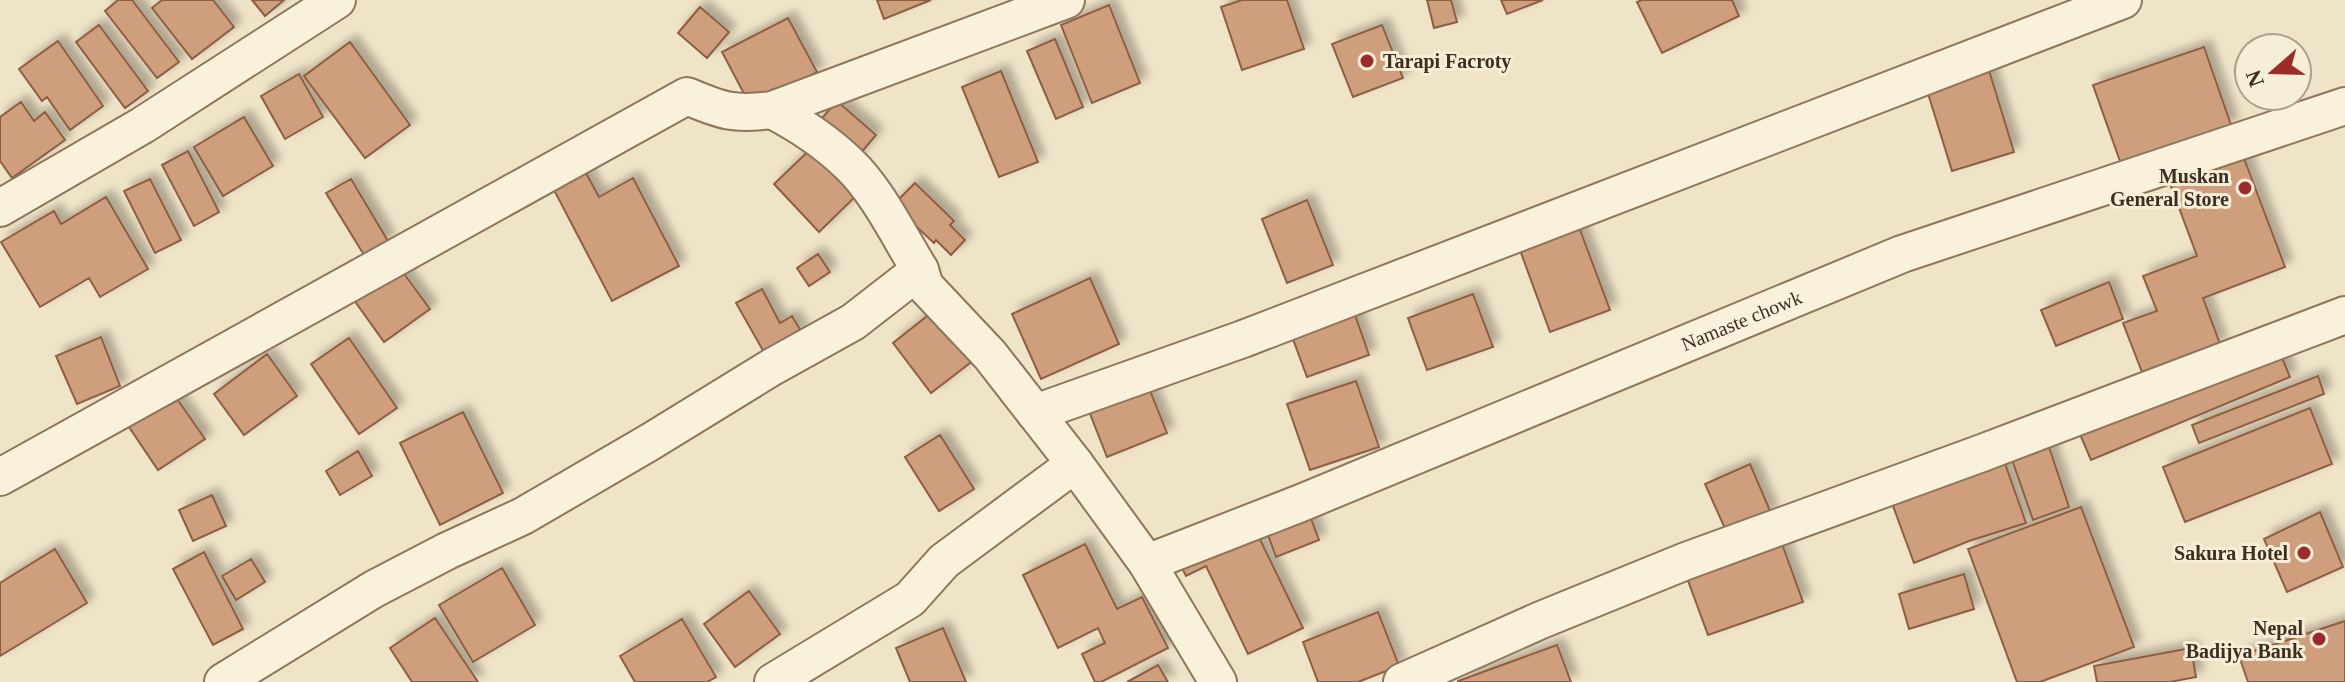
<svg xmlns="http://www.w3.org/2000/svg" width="2345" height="682" font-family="'Times New Roman',serif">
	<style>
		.building { fill: #cf9f7d; stroke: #8d5f41; stroke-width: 2; filter: url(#shadow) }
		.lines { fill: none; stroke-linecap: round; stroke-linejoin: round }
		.street-casing { stroke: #8d765c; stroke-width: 40 }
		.street { stroke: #faf1dc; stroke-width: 36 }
		.poi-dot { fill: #9e2a2b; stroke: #f7eed8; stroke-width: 3 }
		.labels { text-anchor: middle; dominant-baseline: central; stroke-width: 6; stroke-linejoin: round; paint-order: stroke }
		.poi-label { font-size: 20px; font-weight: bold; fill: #3d2e20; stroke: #f7eed8; text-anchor: end }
		.street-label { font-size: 20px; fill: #3d2e20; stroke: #f7eed8 }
	</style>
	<defs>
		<filter id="shadow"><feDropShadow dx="7" dy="-7" stdDeviation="4" flood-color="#0004"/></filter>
	</defs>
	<rect width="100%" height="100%" fill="#f0e4c8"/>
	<!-- building -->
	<path class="building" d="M118 0H132L179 62 157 78 105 11Z
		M162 0H213L234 27 192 59 152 8Z
		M252 0H284L265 16Z
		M877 0H931L884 19Z
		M1242 0H1287L1304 49 1242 70 1221 7Z
		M1427 0H1451L1457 22 1434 28Z
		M1501 0H1543L1507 14Z
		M1642 0H1732L1739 16 1662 53 1637 2Z
		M1109 5 1140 83 1092 103 1061 25Z
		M700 7 729 32 707 58 678 33Z
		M788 18 817 72 751 107 722 52Z
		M99 25 148 91 125 108 76 42Z
		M1382 25 1403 78 1353 97 1332 44Z
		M1055 39 1083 107 1056 119 1027 51Z
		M58 41 103 106 70 130 47 97 42 101 19 69Z
		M350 42 410 125 365 158 304 76Z
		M2204 47 2231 125 2121 164 2093 85Z
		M1988 67 2014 152 1952 171 1926 87Z
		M1001 71 1038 162 999 177 962 87Z
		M299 74 323 117 285 139 261 96Z
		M837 101 876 135 854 161 816 125Z
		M21 102 34 121 45 112 65 140 12 178 0 161V117Z
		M244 117 273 166 223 196 194 147Z
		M817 143 862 190 819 232 774 184Z
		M188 151 219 212 194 226 162 165Z
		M2242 153 2285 267 2203 298 2220 344 2142 372 2123 323 2157 311 2143 276 2197 256 2169 181Z
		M586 173 599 197 633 178 679 266 612 301 554 190Z
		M150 179 181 240 155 253 124 191Z
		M351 179 388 241 364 255 326 193Z
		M915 183 954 221 950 225 965 240 951 255 936 240 934 243 893 205Z
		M106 197 148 269 100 297 89 278 40 307 1 242 54 211 61 224Z
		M1307 200 1333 265 1287 283 1262 219Z
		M1579 227 1610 310 1550 332 1520 250Z
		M818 254 830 272 809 286 797 268Z
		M399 267 430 309 384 342 354 300Z
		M1090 278 1119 344 1041 379 1012 314Z
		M2109 282 2123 319 2056 346 2041 310Z
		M762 289 780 323 792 316 802 333 765 354 736 303Z
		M1473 294 1493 347 1427 370 1408 318Z
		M940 306 979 356 931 393 893 343Z
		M1353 309 1369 355 1307 377 1290 331Z
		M101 337 120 386 77 404 56 356Z
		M349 338 397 408 359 434 311 364Z
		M2278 348 2290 377 2091 460 2079 432Z
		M267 354 297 396 244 435 214 394Z
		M2318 376 2324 394 2199 443 2192 425Z
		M1356 381 1379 447 1310 470 1287 404Z
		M1147 383 1167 433 1107 457 1087 406Z
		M175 396 205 439 158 470 129 427Z
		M2310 408 2332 464 2185 522 2163 467Z
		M463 412 503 493 440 525 400 443Z
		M940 435 974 489 939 511 905 457Z
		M2047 441 2069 507 2033 520 2010 454Z
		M358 451 372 476 340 495 326 471Z
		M2002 455 2026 523 1969 541 1914 563 1889 495Z
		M1750 464 1771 513 1727 533 1705 484Z
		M212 495 226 526 193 541 179 510Z
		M2081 507 2134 647 2040 682H2017L1968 549Z
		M1307 508 1319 540 1276 557 1264 524Z
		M2320 512 2343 567 2287 592 2264 539Z
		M1254 527 1303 628 1248 654 1206 566 1186 576 1179 562Z
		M1781 541 1803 602 1708 635 1686 575Z
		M1085 544 1117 609 1142 597 1168 648 1101 682H1095L1082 654 1105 643 1098 628 1058 648 1023 575Z
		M55 549 87 603 0 656V583Z
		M204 552 243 629 213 645 173 569Z
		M251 559 265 582 236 600 222 576Z
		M502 568 535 625 473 662 439 605Z
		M1964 574 1974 609 1909 629 1899 594Z
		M749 591 780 634 735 667 704 624Z
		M1378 612 1399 666 1358 682H1318L1303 642Z
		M435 618 478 682H412L390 648Z
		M682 619 716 677 707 682H635L620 656Z
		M2345 621V682H2248L2239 656Z
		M943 628 966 682H910L896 648Z
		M1557 645 1571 682H1458V681Z
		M2191 648 2196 677 2170 682H2097L2094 666Z
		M1158 665 1168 682H1127Z"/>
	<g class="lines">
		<defs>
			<g id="street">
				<path d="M772 110C799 124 826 142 848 163 877 190 899 236 920 270"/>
				<path d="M0 208 143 125 337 0"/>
				<path d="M1035 413 1243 339 2123 0"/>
				<path d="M0 477 687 96C722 111 734 115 772 110L1066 0"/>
				<path id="s1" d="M1147 563 1301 503 1902 254 2345 106"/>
				<path d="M223 682 374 589 447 551 523 516 650 442 772 367 853 322 920 270 925 286 990 355 1075 464 1147 563 1218 682"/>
				<path d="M773 682 910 599 944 561 1075 464"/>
				<path d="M1402 682 1541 620 1686 561 1982 453 2345 315"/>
			</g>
		</defs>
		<!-- street casing -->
		<use href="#street" class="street-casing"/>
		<!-- street -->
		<use href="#street" class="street"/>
	</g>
	<!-- markers -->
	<g class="poi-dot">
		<circle cx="1367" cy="61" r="8"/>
		<circle cx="2245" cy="188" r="8"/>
		<circle cx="2304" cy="553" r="8"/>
		<circle cx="2319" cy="639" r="8"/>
	</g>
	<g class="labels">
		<!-- poi labels -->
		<g class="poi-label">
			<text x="1383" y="61" text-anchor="start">Tarapi Facroty</text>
			<text x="2229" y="176">Muskan<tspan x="2229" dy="23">General Store</tspan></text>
			<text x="2288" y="553">Sakura Hotel</text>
			<text x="2303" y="628">Nepal<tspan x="2303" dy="23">Badijya Bank</tspan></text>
		</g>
		<!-- street labels -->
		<g class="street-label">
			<text stroke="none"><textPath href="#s1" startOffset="642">Namaste chowk</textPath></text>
		</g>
	</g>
	<!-- north arrow -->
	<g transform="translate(2273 72) rotate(250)"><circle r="38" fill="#f7eed8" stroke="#ada18e" stroke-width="2"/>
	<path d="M0-6L14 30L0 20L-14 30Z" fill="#9e2a2b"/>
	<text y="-12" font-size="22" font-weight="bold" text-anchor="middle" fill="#3d2e20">N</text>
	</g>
</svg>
